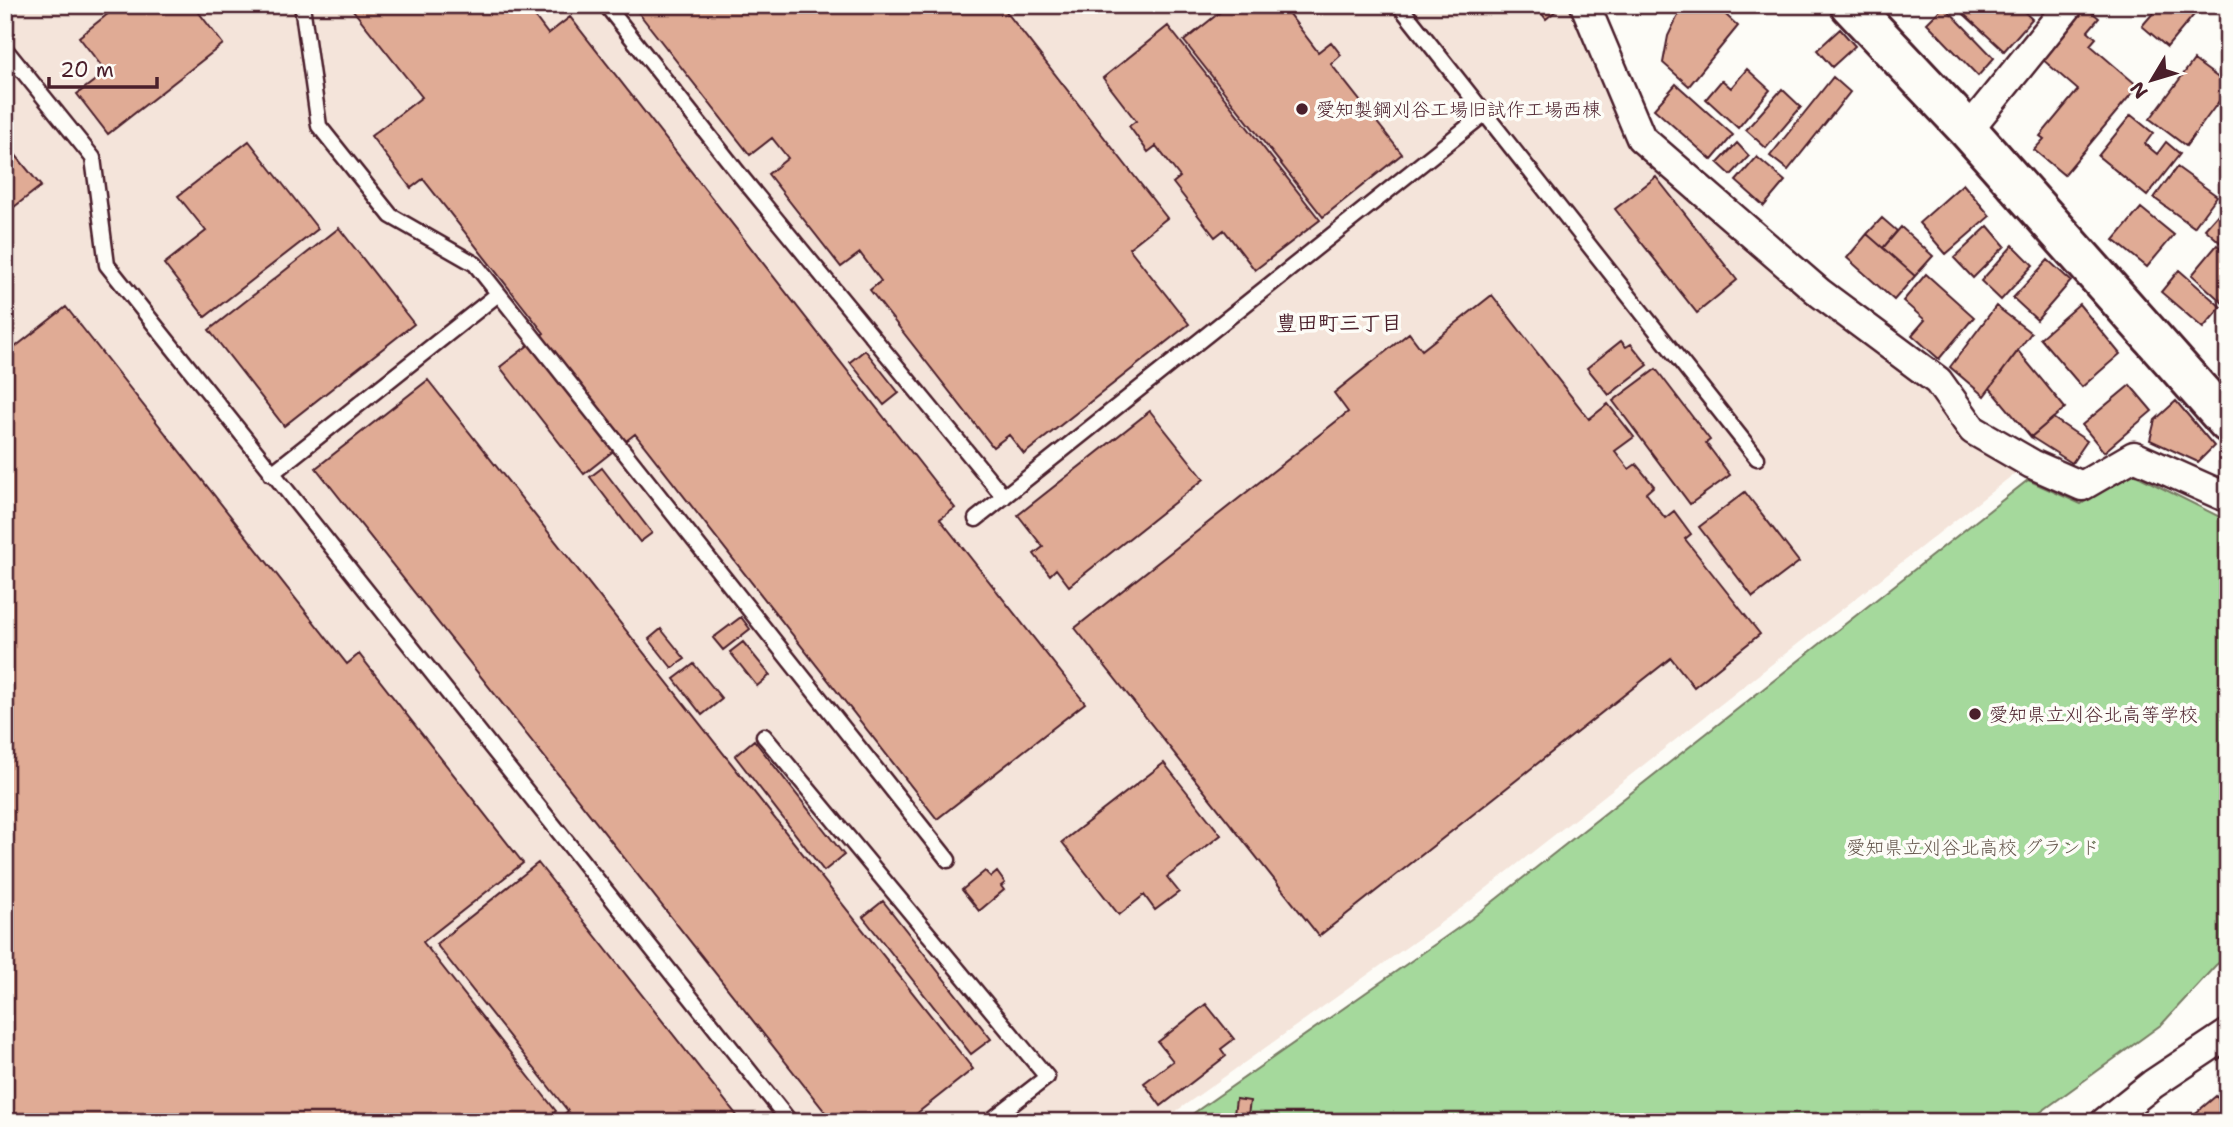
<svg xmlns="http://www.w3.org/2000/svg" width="2233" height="1127" font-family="'Shantell Sans','Klee One',sans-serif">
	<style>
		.built { fill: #f4e4da }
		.green { fill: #a5d99c; stroke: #787c64; stroke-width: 2 }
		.building { fill: #e0ab95; stroke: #4a1f2b; stroke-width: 2 }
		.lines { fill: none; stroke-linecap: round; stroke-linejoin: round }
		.lane-casing { stroke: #4a1f2b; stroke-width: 19 }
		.street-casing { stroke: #4a1f2b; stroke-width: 33 }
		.secondary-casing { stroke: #4a1f2b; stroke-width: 44 }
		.lane { stroke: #fdfcf7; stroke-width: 14 }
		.street { stroke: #fdfcf7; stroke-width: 28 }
		.secondary { stroke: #fdfcf7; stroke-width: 38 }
		.poi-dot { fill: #4a1f2b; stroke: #fdfcf7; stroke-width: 2.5 }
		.labels { text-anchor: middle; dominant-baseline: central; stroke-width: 7; stroke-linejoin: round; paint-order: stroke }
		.poi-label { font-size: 19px; fill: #4a1f2b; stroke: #fdfcf7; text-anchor: start }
		.park-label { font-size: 19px; fill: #65574d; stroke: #fdfcf7 }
		.neighbourhood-label { font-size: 21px; font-weight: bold; fill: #4a1f2b; stroke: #fdfcf7 }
	</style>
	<rect width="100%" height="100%" fill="#fdfcf7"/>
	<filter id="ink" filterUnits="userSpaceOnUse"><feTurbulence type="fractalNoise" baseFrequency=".0143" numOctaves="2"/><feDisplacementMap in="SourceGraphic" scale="14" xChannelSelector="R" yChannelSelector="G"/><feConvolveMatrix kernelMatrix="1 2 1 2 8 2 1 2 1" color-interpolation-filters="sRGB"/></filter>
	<g filter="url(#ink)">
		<!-- built -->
		<path class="built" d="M5 5H1578L1634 143 2023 467 1460 909 1161 1122H5Z"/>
		<!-- green -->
		<path class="green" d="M2130 472 2228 521V956L2216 965 2162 1024 2027 1122H1181L1471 919 2028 480 2081 504Z"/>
		<!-- building -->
		<path class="building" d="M119 5H193L223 44 108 134 77 94 106 72 79 37Z
			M349 5H526L548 34 570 17 955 508 940 519 1085 703 937 819 635 434 584 474 500 367 544 333 423 179 411 188 371 136 422 97Z
			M646 5H1001L1167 218 1129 248 1189 324 1024 454 1009 435 993 447 870 290 881 281 860 253 841 267 768 174 788 158 772 138 750 155 638 12Z
			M1229 5H1282L1318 52 1331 42 1341 55 1331 64 1402 154 1323 217 1184 41Z
			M1535 5H1563L1546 19Z
			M1683 5H1715L1738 26 1689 86 1663 63 1668 36Z
			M1954 5H2017L2032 19 2004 51Z
			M2160 5H2193L2198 10 2167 47 2142 26Z
			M1944 6 1994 58 1978 76 1927 23Z
			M2086 7 2099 18 2088 31 2096 38 2090 45 2138 86 2064 175 2034 150 2044 139 2040 136 2078 90 2042 59Z
			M1168 26 1320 220 1255 270 1224 230 1215 237 1173 183 1180 177 1156 146 1148 152 1129 126 1136 121 1103 78Z
			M1840 29 1855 46 1832 67 1817 50Z
			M2194 60 2228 85V89L2186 146 2150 119Z
			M1747 69 1770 90 1738 128 1706 99 1722 80 1731 88Z
			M1833 77 1850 92 1788 170 1770 156Z
			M1676 84 1733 135 1712 160 1654 109Z
			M1782 89 1801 107 1766 148 1746 130Z
			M2131 115 2153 133 2145 144 2157 154 2166 142 2180 154 2147 196 2098 156Z
			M249 141 318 229 205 317 164 264 206 231 178 196Z
			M5 142 41 186 5 214Z
			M1737 143 1749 156 1731 175 1718 163Z
			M1757 157 1785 181 1764 206 1736 181Z
			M2177 167 2217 196 2194 227 2154 198Z
			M1656 177 1737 280 1697 313 1615 209Z
			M1963 184 1990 216 1946 254 1919 223Z
			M2228 203V239L2223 245 2205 229Z
			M2141 208 2174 235 2147 267 2114 240Z
			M1882 218 1897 231 1883 248 1867 234Z
			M1988 226 2005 246 1973 278 1954 258Z
			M1901 227 1933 256 1915 276 1883 248Z
			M339 228 414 324 284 426 209 330Z
			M1867 234 1915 276 1894 300 1847 258Z
			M2013 245 2033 265 2001 300 1981 281Z
			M2217 245 2228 254V299L2224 304 2192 275Z
			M2048 260 2071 281 2037 320 2013 298Z
			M2179 270 2221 307 2203 328 2161 292Z
			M1926 274 1974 317 1939 359 1912 335 1925 320 1903 301Z
			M1492 295 1589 419 1608 404 1634 437 1615 451 1629 469 1636 464 1654 486 1646 493 1665 518 1674 511 1691 534 1685 539 1760 634 1694 687 1671 658 1319 936 1075 628 1348 412 1334 393 1409 333 1422 350Z
			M2079 304 2120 354 2082 387 2040 338Z
			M1996 306 2031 333 1984 396 1950 367Z
			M66 307 347 664 359 654 523 863 423 942 556 1111 542 1122H5V355Z
			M1621 341 1626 347 1631 344 1648 365 1609 395 1587 368Z
			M865 350 899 393 884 405 850 362Z
			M2018 351 2065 408 2031 437 1990 388Z
			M1656 369 1710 440 1706 443 1730 475 1690 504 1613 401Z
			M428 380 973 1069 906 1122H833L316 468Z
			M2130 385 2152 411 2104 452 2082 425Z
			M2176 401 2214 446 2198 462 2150 440 2155 420Z
			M1150 411 1204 479 1069 586 1056 569 1050 575 1034 554 1043 547 1018 515Z
			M2053 418 2087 441 2072 463 2031 437Z
			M602 468 652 533 640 542 590 477Z
			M1745 492 1799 562 1753 597 1699 527Z
			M741 617 750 629 723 650 713 638Z
			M661 629 685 659 672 668 649 639Z
			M743 642 770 675 757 686 730 652Z
			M694 664 722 699 702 715 674 679Z
			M754 740 844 855 824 871 735 756Z
			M1164 763 1221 835 1167 877 1179 892 1155 910 1144 895 1119 915 1062 842Z
			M538 863 742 1122H554L568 1111 436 944Z
			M985 871 991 877 997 872 1005 883 1001 886 1004 890 979 911 962 890Z
			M883 901 991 1039 971 1054 863 917Z
			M1206 1004 1234 1039 1221 1049 1226 1056 1161 1106 1144 1083 1173 1061 1158 1042Z
			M2216 1096 2228 1111V1122H2185Z
			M1236 1099 1250 1101 1247 1122H1233Z"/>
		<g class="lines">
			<defs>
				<path id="lane" d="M302 5 319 126 391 216 475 264 948 860
					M606 5 743 179 1004 497
					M1399 5 1757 458
					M5 49 93 158 107 265 790 1122
					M271 474 498 294
					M976 519 1484 114
					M764 736 1047 1077 989 1122"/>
				<path id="street" d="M1585 5 1641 138 1820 293 1938 381 1973 430 2032 464 2082 486 2134 456 2228 498
					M1968 130 2069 5
					M2105 1122 2153 1084 2228 1034"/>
				<path id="secondary" d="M1850 5 1968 130 2228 423"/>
			</defs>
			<!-- lane casing -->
			<use href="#lane" class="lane-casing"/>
			<!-- street casing -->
			<use href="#street" class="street-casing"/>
			<!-- secondary casing -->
			<use href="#secondary" class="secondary-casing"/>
			<!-- lane -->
			<use href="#lane" class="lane"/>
			<!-- street -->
			<use href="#street" class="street"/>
			<!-- secondary -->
			<use href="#secondary" class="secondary"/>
		</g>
	</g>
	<!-- markers -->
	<g class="poi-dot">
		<circle cx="1302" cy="109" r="7"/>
		<circle cx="1975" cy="714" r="7"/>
	</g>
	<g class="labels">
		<!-- poi labels -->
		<g class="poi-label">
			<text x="1316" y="109">愛知製鋼刈谷工場旧試作工場西棟</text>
			<text x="1989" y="714">愛知県立刈谷北高等学校</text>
		</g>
		<!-- park labels -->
		<g class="park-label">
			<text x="1973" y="847">愛知県立刈谷北高校 グランド</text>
		</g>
		<!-- neighbourhood labels -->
		<g class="neighbourhood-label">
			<text x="1339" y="323">豊田町三丁目</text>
		</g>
	</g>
	<!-- margin -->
	<rect width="2233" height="1127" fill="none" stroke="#fdfcf7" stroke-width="28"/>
	<rect x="14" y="14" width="2205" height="1099" fill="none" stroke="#4a1f2b" stroke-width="2.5" filter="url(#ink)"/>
	<!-- north arrow -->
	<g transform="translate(2152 80) rotate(232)" stroke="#fdfcf7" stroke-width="5" paint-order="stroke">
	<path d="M0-5L12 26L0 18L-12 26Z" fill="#4a1f2b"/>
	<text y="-10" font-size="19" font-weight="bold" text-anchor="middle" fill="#4a1f2b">N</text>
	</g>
	<!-- scale -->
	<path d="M49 77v10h108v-10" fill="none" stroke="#4a1f2b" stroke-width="3.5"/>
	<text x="60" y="77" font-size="21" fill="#4a1f2b" stroke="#fdfcf7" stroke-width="5" paint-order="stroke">20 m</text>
</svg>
